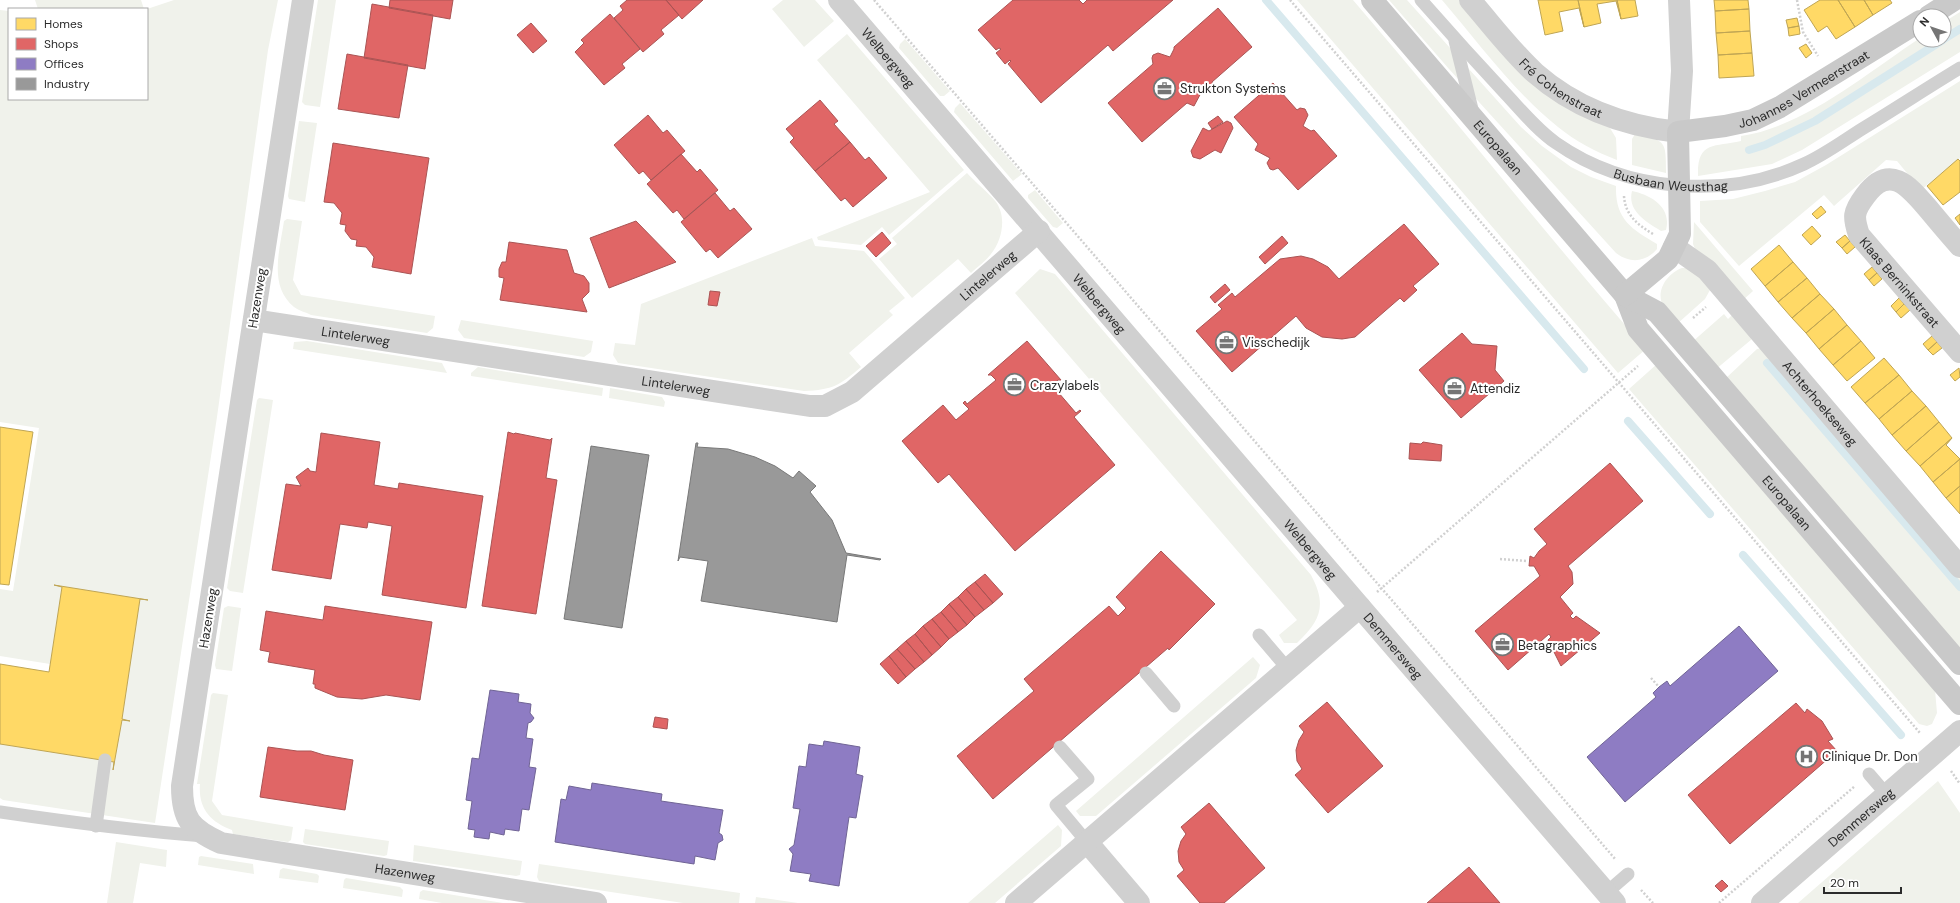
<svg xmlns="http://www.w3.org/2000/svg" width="1960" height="903" font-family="'DM Sans',sans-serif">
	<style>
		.green { fill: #f0f2eb }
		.homes { fill: #ffd966; stroke: #bfa554 }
		.shops { fill: #e06666; stroke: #aa5454 }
		.offices { fill: #8e7cc3; stroke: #706495 }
		.industry { fill: #999; stroke: #787878 }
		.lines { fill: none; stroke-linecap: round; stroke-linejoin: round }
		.stream { stroke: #d8e9ee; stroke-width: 8 }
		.path { stroke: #d0d0d0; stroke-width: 2.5; stroke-dasharray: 2 2; stroke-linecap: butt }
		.lane { stroke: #d0d0d0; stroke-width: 13 }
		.street { stroke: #d0d0d0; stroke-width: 22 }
		.secondary { stroke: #c9c9c9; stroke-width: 22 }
		.labels { text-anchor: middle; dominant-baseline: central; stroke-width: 4; stroke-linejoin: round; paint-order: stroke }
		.street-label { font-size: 13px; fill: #2b2b2b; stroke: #fff }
		.poi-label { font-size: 13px; fill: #2b2b2b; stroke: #fff; text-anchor: start }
	</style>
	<rect width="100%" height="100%" fill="#fff"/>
	<!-- green -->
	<path class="green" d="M35 0H141L144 9H38Z
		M174 0H278L268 50 217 417 155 823 3 800 0 798V744L114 762 113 770 122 720 130 721 122 719 140 599 148 600 54 585 62 587 50 664 0 656V589L13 591 39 428 0 422V10L9 11V99H147V9Z
		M318 0H336L320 107 305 105 302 102Z
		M783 0H815L834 21 804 47 772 9Z
		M1297 0H1353C1452 115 1546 235 1646 349L1618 373Z
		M1389 0H1407L1521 127 1542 146 1571 167 1591 177 1616 186C1615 219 1631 229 1657 244V249C1646 262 1630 264 1616 253L1449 69Z
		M1442 0H1460L1610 128 1616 138 1617 160C1596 152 1575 141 1558 127 1516 94 1477 41 1442 0Z
		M1960 12V52L1802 150 1772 164 1698 176C1697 141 1714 147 1741 141V136C1804 127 1867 73 1920 38V40H1944V22Z
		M847 34 964 170 889 235 882 227 861 245 818 240 817 237 930 192 817 60Z
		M905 39 950 91 944 96H940L899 48 900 44Z
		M1960 81V158L1921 190 1897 161 1886 160 1834 206 1824 195 1739 266 1700 222V201L1733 199 1765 191 1795 182 1826 165Z
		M960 103 1022 174 1013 181 954 112 955 108Z
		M299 121 317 123 305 202 289 199 288 196Z
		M1635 134C1666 141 1666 140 1666 173L1632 165V139Z
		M967 173C976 183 988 192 996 202 1007 217 1002 241 991 254 986 261 977 267 971 273L958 259 912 298 879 259 897 244 892 238Z
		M1035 190 1063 223 1057 228 1053 227 1028 198V195Z
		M1632 191C1651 195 1672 207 1666 230L1661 231C1646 222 1627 211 1632 191Z
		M287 219 302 221 293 280 301 295 435 316 433 328 427 333 311 315C306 312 299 311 294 307 268 286 280 249 284 221Z
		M1694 222 1753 291 1742 301 1695 249 1693 244Z
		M812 238 815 246 864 251 905 298 889 311 893 315 849 353 861 367C840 385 833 390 804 391L618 363 613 355 615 343 635 345 641 304Z
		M1682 268H1692L1710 290 1705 299 1677 324C1672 318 1667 312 1663 306 1655 290 1668 273 1682 268Z
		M1040 269 1055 274 1311 575C1327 605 1321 620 1297 643H1284L1279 635 1297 620 1015 293Z
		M1734 313 1752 339 1715 370 1691 343 1724 314 1728 319Z
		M461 320 593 341 591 352 584 357 464 338 458 330Z
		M307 341 442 363 447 373 293 349 294 342Z
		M1763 348 1960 578V655L1725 379 1757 349Z
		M1657 364 1935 690 1937 713 1932 724 1927 726 1919 724 1629 389Z
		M478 367 603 388 602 396 471 376V373Z
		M610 388 662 397 665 402 664 407 609 398Z
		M259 398 273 400 243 593 230 591 227 588 257 400Z
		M228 606 241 608 232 671 216 669 215 665 224 608Z
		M1253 657 1260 665 1256 678 1096 816H1080L1076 811Z
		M213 693 228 695 212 801 222 815 293 827 291 840 288 842 233 834 232 830C210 822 198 808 200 784H197L211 695Z
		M1938 781 1960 813V903H1798Z
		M1058 825 1062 830 1061 846 995 903H968Z
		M305 829 389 841 387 855 384 856 305 844 303 842Z
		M116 842 167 850 166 867 140 863 133 903H107Z
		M414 845 522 861 520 875 516 876 413 861Z
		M201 856 253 864 254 874 198 865 199 857Z
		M539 864 740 893 739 903H683L539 881 537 877Z
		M283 868 317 874 319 876 318 883 279 878 280 870Z
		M346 878 400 887 403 890 402 897 343 888 344 880Z
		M423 890 503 903H442L419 899 420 892Z
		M756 897 798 903H755Z"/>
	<!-- homes -->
	<path class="homes" d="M1538 0H1578L1584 27 1579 8 1559 12 1563 31 1545 35Z
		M1578 0H1617L1621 19 1616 1 1597 4 1601 23 1584 27Z
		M1617 0H1635L1638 16 1621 19Z
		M1714 0H1748L1749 9 1715 11Z
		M1820 0H1838L1855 27 1836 39 1827 26 1818 32 1804 10Z
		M1838 0H1864L1873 15 1855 27Z
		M1864 0H1890L1892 3 1873 15Z
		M1749 9 1750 31 1716 33 1715 11Z
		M1797 18 1799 26 1788 28 1786 20Z
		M1799 26 1800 34 1789 36 1788 28Z
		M1750 31 1752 53 1718 55 1716 33Z
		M1806 44 1812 53 1806 58 1799 48Z
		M1752 53 1754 76 1719 78 1718 55Z
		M1958 159 1960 161V192L1943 205 1927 186Z
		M1821 206 1826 212 1817 219 1812 214Z
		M1960 214V225L1955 218Z
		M1812 226 1821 236 1811 245 1802 235Z
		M1845 235 1850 241 1842 248 1836 242Z
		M1850 241 1855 247 1847 254 1842 248Z
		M1779 245 1793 262 1765 286 1751 269Z
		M1793 262 1807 278 1778 302 1765 286Z
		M1872 267 1877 273 1869 280 1864 274Z
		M1877 273 1882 279 1874 286 1869 280Z
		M1807 278 1820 294 1792 318 1778 302Z
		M1820 294 1834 309 1806 333 1792 318Z
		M1899 298 1904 304 1896 312 1891 306Z
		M1904 304 1910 310 1901 318 1896 312Z
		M1834 309 1847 325 1819 349 1806 333Z
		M1847 325 1861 341 1833 365 1819 349Z
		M1932 336 1937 342 1928 350 1923 344Z
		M1861 341 1875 358 1847 381 1833 365Z
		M1937 342 1942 348 1933 355 1928 350Z
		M1884 358 1899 375 1865 403 1851 387Z
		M1959 368 1960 377 1955 381 1950 375Z
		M1899 375 1912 391 1879 419 1865 403Z
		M1912 391 1926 406 1892 435 1879 419Z
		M1926 406 1939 422 1906 451 1892 435Z
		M1939 422 1952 438 1920 466 1906 451Z
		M0 427 33 432 9 585 0 584Z
		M1952 438 1946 445 1960 459 1933 482 1920 466Z
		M1960 459V486L1946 498 1933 482Z
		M1960 486V514L1946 498Z
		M54 585 148 600 140 599 122 719 130 721 122 720 113 770 114 762 0 744V664L49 672 62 587Z"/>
	<!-- shops -->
	<path class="shops" d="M390 0H453L450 19 389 8Z
		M627 0H666L679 15 661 30 664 34 643 52 614 18 623 10 620 6Z
		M666 0H703L682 19Z
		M1013 0H1079L1083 4 1087 0H1173L1113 51 1108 45 1041 103 1008 64 1011 61 1010 60 1005 64 996 53 1001 49 999 48 996 50 978 30Z
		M372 4 433 15 425 69 364 58Z
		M1218 8 1252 47 1212 82 1214 88 1210 93 1202 91 1194 106 1187 103 1142 142 1108 103 1153 64 1152 58 1153 55 1158 53 1170 57 1174 49V47Z
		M610 14 640 49 622 64 625 68 604 85 575 52 584 43 581 40Z
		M531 23 547 41 533 53 517 35Z
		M347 54 408 65 399 118 338 109Z
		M1273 83 1297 110 1300 108 1305 109 1308 115 1303 126 1311 131 1314 130 1337 156 1298 190 1278 168 1273 170 1270 169 1267 163 1270 158 1255 150 1258 144 1234 117Z
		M820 100 838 121 834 124 850 142 815 171 790 142 794 138 786 129Z
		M648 115 663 133 667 130 685 151 651 180 643 171 639 174 614 145Z
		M1218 116 1223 122 1212 129 1208 123Z
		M1227 121 1231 123 1233 128 1221 153 1215 150 1200 159 1193 157 1191 151 1203 128 1209 131Z
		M850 142 865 160 869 157 887 178 853 207 845 198 841 201 815 171Z
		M333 143 429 158 411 274 372 267 374 257 366 247 356 246 357 240 351 239 345 231 346 225 340 224 342 213 334 203 324 202Z
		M681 154 697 172 700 169 718 190 684 219 677 210 673 213 647 184Z
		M715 193 730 211 734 208 752 229 718 258 710 249 706 252 681 222Z
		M636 221 676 262 609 288 590 238Z
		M1404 224 1439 264 1413 286 1417 290 1404 302 1400 298 1355 337 1342 339 1322 337 1306 328 1296 316 1232 372 1196 331 1222 309 1218 305 1232 293 1235 297 1280 259 1301 256 1313 259 1328 267 1339 279Z
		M882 232 891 243 876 257 866 246Z
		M1282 236 1288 243 1265 264 1259 257Z
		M509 242 567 250 574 273 584 276 589 283V292L582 299 587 312 500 300 504 278 499 277V269L502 262H506Z
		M1225 284 1230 290 1215 303 1210 297Z
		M710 291 720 292 717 306 708 305Z
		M1462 333 1472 344 1497 346 1495 370 1504 381 1461 418 1419 370Z
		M1027 341 1061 380H1058L1052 385 1076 413 1080 410 1081 411 1074 417 1115 465 1015 551 949 474 938 483 902 441 943 405 956 420 969 409 963 403 965 401 967 404 996 380 991 375H988Z
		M508 432 514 434 515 433 550 440 552 438 546 478 557 480 536 614 482 606Z
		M321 433 380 442 374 485 398 489 399 483 483 496 466 608 382 595 392 526 368 522 367 528 340 524 331 579 272 570 286 484 301 486 296 477 308 468 310 471 316 472Z
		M1423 442 1442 445 1441 461 1409 459 1410 443 1421 444Z
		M1610 463 1643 501 1568 566 1572 572 1573 584 1560 597 1573 613 1570 616 1573 619 1576 616 1600 633 1561 666 1548 640 1551 637 1549 634 1508 670 1475 631 1540 576 1534 566H1529L1530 556 1534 558 1539 551 1547 544 1534 529Z
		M1161 551 1215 604 1169 650 1168 648 993 799 957 756 1034 691 1024 679 1109 606 1118 616 1126 608 1116 597Z
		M985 574 1003 594 993 603 975 582Z
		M975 582 993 603 984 610 966 589Z
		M966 589 984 610 975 617 958 597Z
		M958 597 975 617 967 625 949 604Z
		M949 604 967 625 958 632 941 612Z
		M325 606 432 622 420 700 386 695 362 699 337 697 315 688V684H313L315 670 268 662 270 652 260 650 266 611 323 620Z
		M941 612 958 632 949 639 932 619Z
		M932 619 949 639 941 647 923 626Z
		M923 626 941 647 932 655 915 634Z
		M915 634 932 655 924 662 906 641Z
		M906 641 924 662 915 669 897 649Z
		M897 649 915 669 906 677 889 656Z
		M889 656 906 677 898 684 880 664Z
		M1327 702 1383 766 1328 813 1295 775 1302 769 1297 761 1296 750 1299 740 1304 732 1299 726Z
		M1796 703 1805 713 1807 709 1822 721 1833 739 1828 741 1837 751 1730 844 1688 795Z
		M655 717 668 719 667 729 653 727Z
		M268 747 297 751H311L324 755 353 760 345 810 260 797Z
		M1209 803 1265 868 1224 903H1200L1177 876 1184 870 1179 862 1178 851 1181 841 1186 834 1181 827Z
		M1469 867 1500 903H1427Z
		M1722 880 1728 886 1721 892 1715 886Z"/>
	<!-- offices -->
	<path class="offices" d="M1739 626 1778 671 1625 802 1587 757 1656 697 1653 693 1659 687 1667 681 1670 686Z
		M490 690 519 694 518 702 531 704 530 713 534 718 531 722 528 723 526 738 533 739 529 767 536 768 529 810 522 809 519 831 505 829 504 835 490 832 489 839 474 837 475 830 468 829 472 801 466 800 472 758 479 759Z
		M824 741 860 747 856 774 863 776 856 818 849 817 839 886 809 881 811 874 790 871 793 854 789 849 794 845 800 809 793 808 799 766 806 767 809 744 823 746Z
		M592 783 662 794 661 801 723 810 719 833 722 835 723 840 718 843 715 860 695 856 694 864 555 842 561 799 566 800 569 786 591 790Z"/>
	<!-- industry -->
	<path class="industry" d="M696 443H698L697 447 728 449 755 457 775 466 793 478 799 471 816 486 810 492 832 520 846 553 881 559 880 560 847 555 837 622 701 601 708 561 680 557 678 561Z
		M591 446 649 455 622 628 564 619Z"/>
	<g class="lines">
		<!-- stream -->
		<path class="stream" d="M1266 0 1584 369
			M1944 39 1960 29
			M1749 150 1765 145 1815 121 1943 40
			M1767 363 1960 587
			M1628 421 1710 514
			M1743 555 1901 735"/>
		<!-- path -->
		<path class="path" d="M874 0 1616 860
			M1290 0 1920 733
			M1797 0 1803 32 1818 56
			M1624 196C1625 215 1638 225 1653 234
			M1693 318 1706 307
			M1500 559 1527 561
			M1377 592 1638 366
			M1651 678 1659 687
			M1951 771 1960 784
			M1641 890 1653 903
			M1719 903 1855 786"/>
		<!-- lane -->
		<g class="lane">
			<path id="s1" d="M1421 0C1449 32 1477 63 1505 93 1521 110 1537 130 1556 143 1626 192 1726 200 1804 164 1824 155 1843 141 1862 129 1895 109 1927 88 1960 68"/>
			<path d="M1455 41 1473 113"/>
			<path d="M1259 635 1288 669"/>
			<path d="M1146 673 1174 706"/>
			<path d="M1060 747 1088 779 1056 805 1087 842"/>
			<path d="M1869 774 1887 795"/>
			<path d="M0 812C68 822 136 831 204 836"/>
			<path d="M96 826 105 760"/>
			<path d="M1606 893 1628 874"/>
		</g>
		<!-- street -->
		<g class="street">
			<path id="s2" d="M303 0 182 786C182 819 190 829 221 843L596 903"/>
			<path id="s3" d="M839 0 1360 607"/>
			<path id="s4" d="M1470 0C1491 24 1511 51 1535 73 1576 109 1625 126 1678 132L1682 71 1679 0"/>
			<path id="s5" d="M1960 246C1950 235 1940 223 1930 211 1911 189 1891 161 1865 196 1853 212 1853 217 1859 235L1960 352"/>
			<path id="s6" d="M1674 247 1707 270 1960 567"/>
			<path id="s7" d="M254 320 810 406H825L852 392 1039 231"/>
			<path d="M1087 842 1139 903"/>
			<path id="s8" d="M1016 903 1360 607 1615 903"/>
			<path id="s9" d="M1762 903 1960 731"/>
		</g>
		<!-- secondary -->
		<g class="secondary">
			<path id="s10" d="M1372 0 1625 295 1638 329 1960 704"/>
			<path d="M1929 16 1954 0"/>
			<path d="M1625 295 1657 312 1960 664"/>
			<path id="s11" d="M1625 295 1668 259 1680 234 1678 132 1725 126 1753 120 1780 107 1920 21"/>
		</g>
	</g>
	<!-- icons -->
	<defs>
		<symbol id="office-ring" viewBox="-11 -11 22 22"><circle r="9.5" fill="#fff" stroke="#757575" stroke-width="1.5"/><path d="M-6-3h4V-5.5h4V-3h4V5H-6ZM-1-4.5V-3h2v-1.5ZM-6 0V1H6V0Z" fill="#757575"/></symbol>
		<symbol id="hospital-ring" viewBox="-11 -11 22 22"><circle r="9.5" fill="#fff" stroke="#757575" stroke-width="1.5"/><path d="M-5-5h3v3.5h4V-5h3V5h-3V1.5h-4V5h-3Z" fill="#757575"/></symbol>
	</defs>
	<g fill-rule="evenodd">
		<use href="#office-ring" x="1152" y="76" width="25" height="25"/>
		<use href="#office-ring" x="1214" y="330" width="25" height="25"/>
		<use href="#office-ring" x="1002" y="372" width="25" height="25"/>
		<use href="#office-ring" x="1442" y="376" width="25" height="25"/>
		<use href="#office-ring" x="1490" y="632" width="25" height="25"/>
		<use href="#hospital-ring" x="1794" y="744" width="25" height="25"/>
	</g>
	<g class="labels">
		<!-- street labels -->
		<g class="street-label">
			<text stroke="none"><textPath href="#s3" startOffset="76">Welbergweg</textPath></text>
			<text stroke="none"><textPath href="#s4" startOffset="128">Fré Cohenstraat</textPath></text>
			<text stroke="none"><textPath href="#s11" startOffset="321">Johannes Vermeerstraat</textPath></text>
			<text stroke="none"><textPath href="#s10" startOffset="194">Europalaan</textPath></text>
			<text stroke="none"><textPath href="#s1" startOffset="320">Busbaan Weusthag</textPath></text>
			<text stroke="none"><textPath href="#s7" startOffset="787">Lintelerweg</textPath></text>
			<text stroke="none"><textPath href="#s5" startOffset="234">Klaas Berninkstraat</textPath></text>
			<text transform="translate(257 298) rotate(-81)">Hazenweg</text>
			<text stroke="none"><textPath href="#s3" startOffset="400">Welbergweg</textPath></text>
			<text stroke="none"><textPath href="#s7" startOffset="103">Lintelerweg</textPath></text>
			<text stroke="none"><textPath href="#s7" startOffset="427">Lintelerweg</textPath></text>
			<text stroke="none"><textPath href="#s6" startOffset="215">Achterhoekseweg</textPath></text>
			<text stroke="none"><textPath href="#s10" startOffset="654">Europalaan</textPath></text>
			<text stroke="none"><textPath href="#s3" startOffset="724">Welbergweg</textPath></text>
			<text transform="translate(208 618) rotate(-81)">Hazenweg</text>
			<text stroke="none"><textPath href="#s8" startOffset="505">Demmersweg</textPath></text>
			<text stroke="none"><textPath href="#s9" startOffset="131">Demmersweg</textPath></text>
			<text stroke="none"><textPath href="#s2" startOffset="1057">Hazenweg</textPath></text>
		</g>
		<!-- poi labels -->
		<g class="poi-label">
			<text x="1180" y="88">Strukton Systems</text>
			<text x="1242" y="342">Visschedijk</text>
			<text x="1030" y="385">Crazylabels</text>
			<text x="1470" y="388">Attendiz</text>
			<text x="1518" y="645">Betagraphics</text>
			<text x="1822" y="756">Clinique Dr. Don</text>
		</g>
	</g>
	<!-- legend -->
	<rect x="8" y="8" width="140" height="92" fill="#ffffff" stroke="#aaaaaa"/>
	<rect x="16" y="18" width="20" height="12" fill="#ffd966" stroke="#aaaaaa"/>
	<text x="44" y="28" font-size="12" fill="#2b2b2b">Homes</text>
	<rect x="16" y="38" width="20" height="12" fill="#e06666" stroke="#aaaaaa"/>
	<text x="44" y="48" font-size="12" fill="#2b2b2b">Shops</text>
	<rect x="16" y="58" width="20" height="12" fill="#8e7cc3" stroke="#aaaaaa"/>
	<text x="44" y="68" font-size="12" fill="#2b2b2b">Offices</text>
	<rect x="16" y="78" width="20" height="12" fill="#999999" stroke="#aaaaaa"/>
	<text x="44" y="88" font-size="12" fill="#2b2b2b">Industry</text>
	<!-- north arrow -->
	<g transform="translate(1932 28) rotate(310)"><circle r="19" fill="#ffffff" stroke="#aaaaaa"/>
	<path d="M0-3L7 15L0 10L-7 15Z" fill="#757575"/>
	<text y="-6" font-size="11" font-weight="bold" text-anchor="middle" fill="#2b2b2b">N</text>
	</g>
	<!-- scale -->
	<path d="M1824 887v6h77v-6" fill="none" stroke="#2b2b2b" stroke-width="2"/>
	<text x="1830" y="887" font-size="12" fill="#2b2b2b" stroke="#ffffff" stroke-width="3" paint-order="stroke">20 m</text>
</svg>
